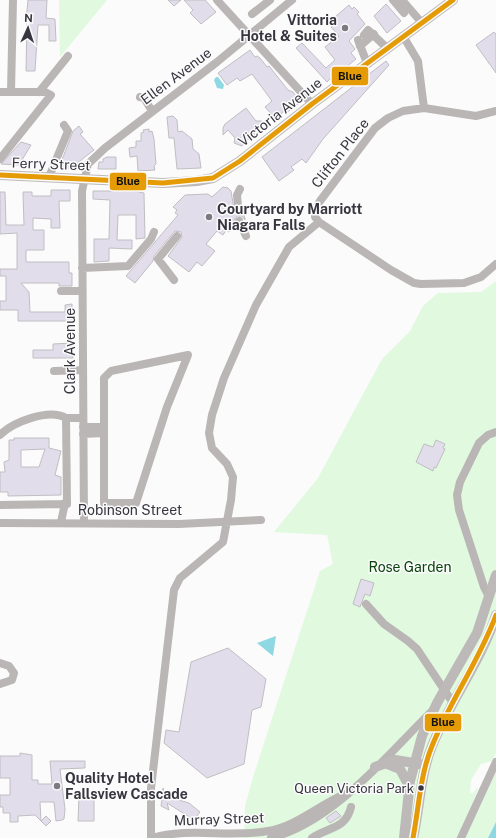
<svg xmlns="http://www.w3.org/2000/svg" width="496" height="838" font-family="'Public Sans',sans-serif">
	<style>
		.green { fill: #e0f9df }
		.water { fill: #8ed8e3 }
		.building { fill: #e2ddea; stroke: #c0bec2; fill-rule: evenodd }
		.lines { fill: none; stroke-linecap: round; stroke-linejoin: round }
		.minor-tunnel { stroke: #d4d3d5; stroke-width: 8; stroke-dasharray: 8 4; stroke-linecap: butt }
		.minor { stroke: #bab6b5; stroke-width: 8 }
		.major { stroke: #bdb9b8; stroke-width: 10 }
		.bus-1-casing { stroke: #fbfbfb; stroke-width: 8 }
		.bus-1 { stroke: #e49b06; stroke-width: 5 }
		.poi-dot { fill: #7c7a81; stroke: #fbfbfb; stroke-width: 1.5 }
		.bus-dot { fill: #37353f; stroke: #fbfbfb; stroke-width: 1.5 }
		.labels { text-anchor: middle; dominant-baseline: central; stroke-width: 3; stroke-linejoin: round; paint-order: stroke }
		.bus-label { font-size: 13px; fill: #37353f; stroke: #fbfbfb; text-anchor: end }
		.poi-label { font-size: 14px; font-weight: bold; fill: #37353f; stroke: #fbfbfb; text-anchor: start }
		.street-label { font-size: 14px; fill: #37353f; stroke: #fbfbfb }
		.park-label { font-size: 14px; fill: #08440c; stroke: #fbfbfb }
		.line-badge { stroke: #fbfbfb; stroke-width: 1.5 }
		.pale-badge-label { font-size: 11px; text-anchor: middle; font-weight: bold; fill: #111 }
	</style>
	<rect width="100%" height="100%" fill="#fbfbfb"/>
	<!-- green -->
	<path class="green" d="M59 0H107L60 57Z
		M496 281V753L492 761 481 764 471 780 470 792 472 794 477 788 478 789 459 838H244L245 806 254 774 320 571 333 564 327 535 274 532 318 478 382 359 410 331 423 306 438 293 481 292Z
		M496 772V822L488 838H465Z"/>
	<!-- water -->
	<path class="water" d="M216 77H218L224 85 223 89 217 88 214 80Z
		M276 636 273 656 257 643Z
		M496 822V838H488Z"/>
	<!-- building -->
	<path class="building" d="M28 0H47L46 18 55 19 56 41H49V25H38L35 71H26L27 21H26Z
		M168 0H181L174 6Z
		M184 0H205L216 12 201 24 190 13 193 10Z
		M386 4 401 21 387 33 374 16Z
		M349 5 352 9 354 7 359 12 357 14 365 24 349 41 355 49 351 53 356 59 340 72 338 71 327 82 296 48 302 43 326 68 335 60 325 47 339 36 331 27 333 26 329 22Z
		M494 32 496 34V73L476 45Z
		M250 50 255 57 257 56 260 58 267 67 269 66 288 90 293 92 298 99V104L286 113 284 111 279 116 272 115 265 107 272 101 252 74 240 81 237 78 227 85 218 73Z
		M386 61 389 65 323 139 306 163 302 159 291 167 294 170 279 181 262 157Z
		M246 108 256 121H262L263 130 254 132 255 135 246 141 242 146 234 143 235 138 228 130 223 135V128L225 124Z
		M173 116 177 120 178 132 182 131 192 139 193 149 199 154 201 168 177 169 174 138H169L167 117Z
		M79 126 83 132 80 134 94 150 71 168H59L73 131Z
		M149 129V132L152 131 154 139 156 164 154 166 155 170 138 171 137 156 130 157 129 148 136 147V141H141V133L144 132 143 130Z
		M21 142 31 145 19 165 1 164Z
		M107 157H116V169H98L99 162H103V159Z
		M223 187 228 188 231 191 234 209 239 211 243 206 245 220 242 216H237L234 220 235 225 229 232 226 230 223 235 217 231 206 244 215 251 202 266 197 262 189 272 168 256 182 237 181 232 175 231 154 256 153 261 135 283 126 276 178 215 175 213 177 210 173 207 185 195 208 194 212 197Z
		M51 190H70V201H59L60 228H51V219L33 218V230H44V250H26V262H69V273H72V286H59V283H21L29 292 30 312H65V305L72 304V321H18V310H0V301H6V276H0V269H17V233L0 234V192H5L6 225H24L23 192H32V196H51Z
		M93 191H135L144 193 145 238 136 239V215H118L117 240H132V249L109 248V261L94 262V239H109L110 200 93 199Z
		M72 343 73 358H33V350H53V344Z
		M14 438H49V448L61 451 55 475 61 477V495L8 496V492H0V472H5L4 462 9 460V440H14ZM45 449 39 467H21V450Z
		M436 440 445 444 443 448 445 449 436 468 434 467 433 471 416 462 424 444 433 447Z
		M361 579 374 583 370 596 365 594 360 607 353 604Z
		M228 648 266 679 261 707 252 710 244 764 207 778 164 743 166 730 179 732 191 662Z
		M20 753 32 755V780H38V784H52L50 761H85V768L60 769 65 809 64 819 62 820 56 821 54 802H40L41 821 35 815 18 816V822H10V813H3V807H0V795H10V778H0V756H20Z
		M163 788 165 796 189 803 200 812 194 820 167 803 169 810 161 806 162 799 156 794 162 795Z
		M79 796H94V821H78Z
		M336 811 341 816 330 823 326 818Z
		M46 816 51 821 46 826 41 821Z"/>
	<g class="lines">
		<!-- minor-tunnel -->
		<path class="minor-tunnel" d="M238 206 239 221"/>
		<!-- minor -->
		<path class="minor" d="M217 0 312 104
			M393 0 404 13
			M397 4 402 0 422 23
			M252 14 270 0
			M364 35 368 30 387 48
			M403 36 418 61 424 108
			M358 40 367 63
			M360 46 374 34
			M0 92H45L51 95 0 159
			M11 92 13 0
			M39 92 68 56
			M140 97 144 98 152 111
			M496 111 476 116 424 108 403 111 388 118 375 128 320 201 315 210V217L319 222 391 270 414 283 421 284 464 283 481 277 496 264
			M49 177 68 131 64 125
			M238 206 237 195 240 189
			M239 221 246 236
			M82 268 128 266 151 239 154 232
			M174 280 158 259 177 236
			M61 291H82
			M188 355 167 407 136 503H104V378L111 371Z
			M54 371 83 370
			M66 418H83
			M83 427H104
			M83 434 104 433
			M0 435C13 422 49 408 66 418L67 504 0 505
			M61 522 64 508 62 504
			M0 523 179 524 261 520
			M84 523 82 191 88 164 105 148 217 62 292 0
			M489 597 484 587 459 510 457 495 460 482 479 443 488 435 496 432
			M366 604 384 624 408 641 417 649 453 703
			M0 663 9 666 14 673 12 680 0 684
			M151 838V788L174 590 180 578 223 542 231 500 233 477 227 464 212 448 209 433 212 415 224 378 256 305 289 247 319 222
			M152 838C189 827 230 838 268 831 297 826 319 805 345 794
			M271 838C334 822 388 754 433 710
			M312 838C328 827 346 829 351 807
			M461 838 496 762"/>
		<!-- major -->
		<path class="major" d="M0 175 163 183 197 181 213 178 240 161 312 104 453 0
			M385 763 400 769 409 786
			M375 767 395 760 420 764
			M404 838 410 781 422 736 437 703 477 633 496 575
			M413 838C420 807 420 776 432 746 450 701 481 662 496 615"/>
		<defs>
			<path id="bus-1" d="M0 175 163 183 213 178 240 161 312 104 453 0
				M413 838C419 807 420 775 432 746 450 701 479 661 496 615"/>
		</defs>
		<!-- bus-1 casing -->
		<use href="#bus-1" class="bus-1-casing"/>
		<!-- bus-1 -->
		<use href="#bus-1" class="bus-1"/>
	</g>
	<!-- markers -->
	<g class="poi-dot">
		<circle cx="345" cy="28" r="4"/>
		<circle cx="209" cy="217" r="4"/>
		<circle cx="57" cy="786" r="4"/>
	</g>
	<circle class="bus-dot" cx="421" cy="788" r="3.5"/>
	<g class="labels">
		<!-- bus labels -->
		<g class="bus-label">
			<text x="414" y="788">Queen Victoria Park</text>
		</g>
		<!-- poi labels -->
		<g class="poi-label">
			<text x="337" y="20" text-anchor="end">Vittoria<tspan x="337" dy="16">Hotel &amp; Suites</tspan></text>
			<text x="217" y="209">Courtyard by Marriott<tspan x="217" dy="16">Niagara Falls</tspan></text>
			<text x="65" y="778">Quality Hotel<tspan x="65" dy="16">Fallsview Cascade</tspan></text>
		</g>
		<!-- street labels -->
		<g class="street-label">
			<text transform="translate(176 76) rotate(-37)">Ellen Avenue</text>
			<text transform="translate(280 112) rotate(-38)">Victoria Avenue</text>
			<text transform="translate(340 153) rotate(-52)">Clifton Place</text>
			<text transform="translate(51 164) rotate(2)">Ferry Street</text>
			<text transform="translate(70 351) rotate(-90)">Clark Avenue</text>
			<text x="130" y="510">Robinson Street</text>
			<text transform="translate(219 819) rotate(-2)">Murray Street</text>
		</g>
		<!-- park labels -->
		<g class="park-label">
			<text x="410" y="567">Rose Garden</text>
		</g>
	</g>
	<g class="line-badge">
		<rect x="331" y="66" width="38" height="20" rx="4" fill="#e49b06"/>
		<rect x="109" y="172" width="38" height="19" rx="4" fill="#e49b06"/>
		<rect x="424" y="713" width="38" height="19" rx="4" fill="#e49b06"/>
	</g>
	<g class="pale-badge-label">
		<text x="350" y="80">Blue</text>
		<text x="128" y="185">Blue</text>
		<text x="443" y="726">Blue</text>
	</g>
	<!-- north arrow -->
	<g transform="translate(28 28) rotate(3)" stroke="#fbfbfb" stroke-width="3" paint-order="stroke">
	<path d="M0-3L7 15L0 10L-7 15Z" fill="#37353f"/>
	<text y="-6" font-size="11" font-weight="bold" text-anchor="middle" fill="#37353f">N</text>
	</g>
</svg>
